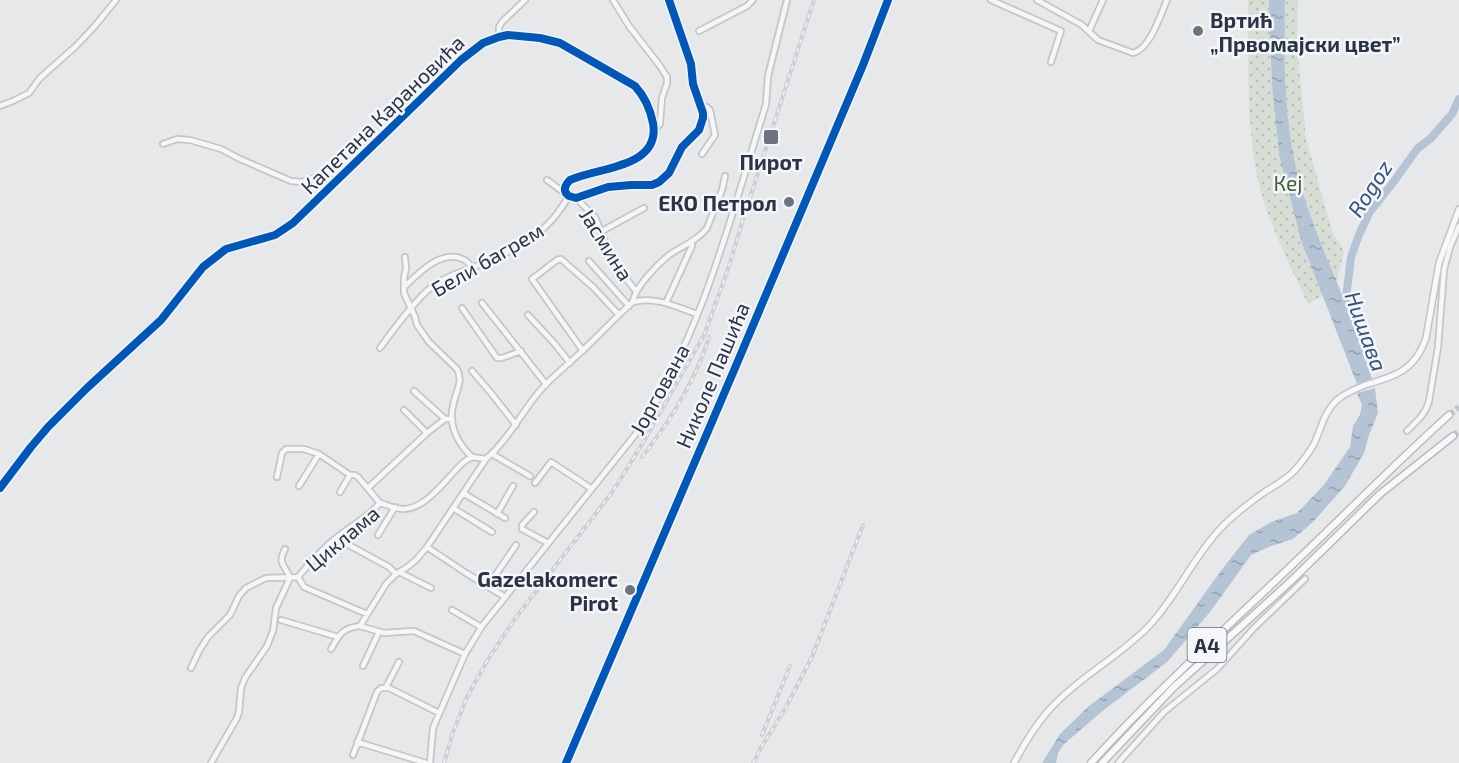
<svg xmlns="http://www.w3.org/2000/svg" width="1459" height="763" font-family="'Exo 2',sans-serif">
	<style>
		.park { fill: url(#park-dots) }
		.water { fill: url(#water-ripples) }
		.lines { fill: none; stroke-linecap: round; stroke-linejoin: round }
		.river { stroke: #b4c4d5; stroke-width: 8 }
		.highway-tunnel { stroke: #c1c4c9; stroke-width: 6; stroke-dasharray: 6 3; stroke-linecap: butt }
		.minor-casing { stroke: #c4c6c8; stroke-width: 8 }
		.major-casing { stroke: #c2c5c8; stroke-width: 8 }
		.highway-casing { stroke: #b8bbbf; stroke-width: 9 }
		.minor { stroke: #f5f6f7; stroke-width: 4.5 }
		.major { stroke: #f8f8f8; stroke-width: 5 }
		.highway { stroke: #f8f8f8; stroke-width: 6 }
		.rail-casing { stroke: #cecfd2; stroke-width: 4 }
		.rail { stroke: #f4f6f9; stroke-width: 1.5; stroke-dasharray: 4.5; stroke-linecap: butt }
		.cycleway-casing { stroke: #f4f6f9; stroke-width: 11 }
		.cycleway { stroke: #0057b8; stroke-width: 8 }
		.poi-dot { fill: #6c737f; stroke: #f4f6f9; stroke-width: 2 }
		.labels { text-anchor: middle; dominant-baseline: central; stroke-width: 5; stroke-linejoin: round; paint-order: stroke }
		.shield { fill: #f4f6f9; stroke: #676e7b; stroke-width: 1.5 }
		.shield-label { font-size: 20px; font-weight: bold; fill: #2b3445 }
		.poi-label { font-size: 21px; font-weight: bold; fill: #2b3445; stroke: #f4f6f9; text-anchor: end }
		.street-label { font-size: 21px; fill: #2b3445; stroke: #f4f6f9 }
		.park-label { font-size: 21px; fill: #3f6138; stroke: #f4f6f9 }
		.water-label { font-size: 22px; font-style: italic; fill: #34527a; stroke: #f4f6f9 }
	</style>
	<defs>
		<pattern id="park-dots" width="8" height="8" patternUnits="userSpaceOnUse" patternTransform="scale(1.5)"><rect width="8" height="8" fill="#d6ded6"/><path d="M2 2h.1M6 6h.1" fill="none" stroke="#b8bfb9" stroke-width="1.8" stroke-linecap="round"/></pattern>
		<pattern id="water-ripples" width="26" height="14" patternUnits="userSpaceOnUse" patternTransform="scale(1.5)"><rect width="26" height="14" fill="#b4c4d5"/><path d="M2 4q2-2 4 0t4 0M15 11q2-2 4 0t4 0" fill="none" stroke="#93a0af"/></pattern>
	</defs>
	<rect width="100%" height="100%" fill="#e6e8ea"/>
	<!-- park -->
	<path class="park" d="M1248 0H1298L1297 47 1306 139 1333 234 1344 251 1335 288 1308 304C1291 267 1271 229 1260 189 1245 128 1249 63 1248 0Z"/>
	<!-- water -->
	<path class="water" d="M1269 0H1285C1284 62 1283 126 1301 186 1314 232 1334 274 1352 318 1359 338 1365 359 1372 379L1357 384 1301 240 1279 154 1272 84Z
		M1375 388 1378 413 1369 435 1364 453 1345 486 1313 522 1293 539 1271 546 1251 555 1210 612 1167 662 1105 709 1064 744 1058 753 1056 763H1042L1060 734 1089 706 1164 650 1223 568 1249 535 1271 522 1297 513 1323 486 1350 447 1353 426 1360 415 1362 405 1357 393Z"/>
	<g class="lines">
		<!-- river -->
		<path class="river" d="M1344 314 1351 257 1359 235 1369 213 1395 180 1417 149 1431 138 1452 114 1459 99"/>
		<!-- highway-tunnel -->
		<path class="highway-tunnel" d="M1449 415 1459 407
			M1453 436 1459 431"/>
		<defs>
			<path id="minor" d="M613 0 629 26 660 66 667 77V83L662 98 660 124 654 130
				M991 0 1061 31 1051 62
				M1037 0 1082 25 1098 40 1133 53C1150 49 1160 16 1167 0
				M699 31 747 6 753 0
				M1089 31 1103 0
				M499 37V27L502 22 525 0
				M0 106 13 101 29 93 40 78 76 46 94 27 116 0
				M701 106 707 107 710 110 715 135 702 154
				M163 144 177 139 190 140 221 149 240 159 291 181 302 182 320 176 336 181
				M547 180 566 194
				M576 198 595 217 615 265 636 291
				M602 231 644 208
				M405 257 406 269 404 277V293L415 317 417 325 429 342 457 369C464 382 455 392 453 406 448 425 458 444 472 457
				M589 261 629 306
				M404 287C418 274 439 251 460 258 465 260 468 261 471 267
				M633 302C634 288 658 264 669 255 682 246 697 241 707 228L722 190 725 176
				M482 303 546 384
				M666 303 692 246 691 242
				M462 308 497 358H502L521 351
				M528 315 554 343 570 363
				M380 348C393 330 419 294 437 283 452 274 469 269 484 263 508 253 540 236 556 215 561 209 565 202 569 196
				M583 351 532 279 557 260 561 259 593 287 619 315
				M472 371 491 393 516 425
				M414 391 445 419
				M404 410 427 433
				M1407 431C1416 422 1426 414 1429 401L1438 347 1444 270 1450 247 1459 226
				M492 454 530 476
				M277 477 282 453 286 449H304L319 454
				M535 483 551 462 592 489
				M299 486 319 454 350 475H355L358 477 380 503
				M0 488 31 447 48 427 87 388 161 320 203 267 226 249 275 235 293 223 461 60 483 43 499 37 508 35 540 38 560 43 635 86C645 97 650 108 653 123 661 168 599 167 570 180 565 185 562 191 569 196L576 198 608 187 631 185H652L659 182 669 173 682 147 699 130 703 118V113L693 84 691 64 669 0
				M368 488 427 433 445 419H451
				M340 492 350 475
				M463 493 505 518
				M453 508 492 532
				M534 512 522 525V529L548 543
				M497 514 513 486
				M378 535 395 507
				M336 538 389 567 396 574
				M427 547 466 573 505 597
				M399 572 431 588
				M298 577 304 587 367 614
				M488 586 516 545
				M452 610 481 627
				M281 620 338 637
				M360 626 384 633 414 631 465 654
				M331 649C339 635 342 628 360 626L386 584 396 574 406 568 416 560 427 547 486 459
				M363 666 379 632
				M191 668 199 651 208 637 230 615 239 596 246 588 266 578 298 577C309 564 321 550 335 539 350 526 366 519 380 503 387 505 396 509 403 509 427 510 449 474 465 461L472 457 486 459C508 440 520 415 538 393 551 377 568 365 582 351 600 335 615 317 633 302 655 296 677 307 697 314
				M386 687 399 662
				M357 742 426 763
				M353 755 377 692 381 688H389L439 713
				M211 763 237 718 239 712 241 688 245 678 267 646 273 631 276 608 290 578C285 564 277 565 285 549
				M430 763 433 728 465 654 482 626 639 430C699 338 727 231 759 127L766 104 768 76 787 0
				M1118 763 1164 712 1217 669 1254 628 1305 579"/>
			<path id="major" d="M566 763 735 368 863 65 888 0
				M1014 763C1024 744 1035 726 1049 710 1078 678 1117 658 1147 628 1176 598 1192 559 1220 529 1234 514 1249 503 1266 491 1276 485 1287 479 1295 470 1302 462 1309 453 1314 444 1321 429 1324 412 1337 400 1345 393 1355 389 1365 385 1395 376 1415 371 1426 338L1439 263 1459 209"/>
			<path id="highway" d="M1091 763C1148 700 1210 643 1272 584 1332 528 1389 469 1449 415
				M1102 763 1173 688 1290 582 1380 494 1453 436"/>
		</defs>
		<!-- minor casing -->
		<use href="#minor" class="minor-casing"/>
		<!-- major casing -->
		<use href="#major" class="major-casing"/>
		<!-- highway casing -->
		<use href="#highway" class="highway-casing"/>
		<!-- minor -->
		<use href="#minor" class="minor"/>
		<!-- major -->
		<use href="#major" class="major"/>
		<!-- highway -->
		<use href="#highway" class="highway"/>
		<defs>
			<path id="rail" d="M642 457C671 420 695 382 709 337
				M762 735 790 666
				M444 763 453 732 467 697 487 661 514 620 613 491 644 441 705 333 729 266 744 216 814 0
				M753 763 762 746 785 709 812 657 863 525"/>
		</defs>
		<!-- rail casing -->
		<use href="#rail" class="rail-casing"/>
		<!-- rail -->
		<use href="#rail" class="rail"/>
		<defs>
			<path id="cycleway" d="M0 488 31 447 48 427 87 388 161 320 203 267 226 249 275 235 293 223 461 60 483 43 499 37 508 35 540 38 560 43 635 86C645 97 650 108 653 123 661 168 599 167 570 180 565 185 562 191 569 196L576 198 608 187 631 185H652L659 182 669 173 682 147 699 130 703 118V113L693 84 691 64 669 0
				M566 763 735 368 863 65 888 0"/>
		</defs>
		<!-- cycleway casing -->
		<use href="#cycleway" class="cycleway-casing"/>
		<!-- cycleway -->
		<use href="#cycleway" class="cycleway"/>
	</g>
	<!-- markers -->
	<g class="poi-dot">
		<circle cx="1198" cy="31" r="6"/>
		<rect x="763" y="129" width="16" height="16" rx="3"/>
		<circle cx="789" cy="202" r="6"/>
		<circle cx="630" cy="590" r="6"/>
	</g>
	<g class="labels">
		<!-- shield labels -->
		<rect class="shield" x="1187.5" y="628" width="39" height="34" rx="4.5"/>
		<g class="shield-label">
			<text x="1207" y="645">A4</text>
		</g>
		<!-- poi labels -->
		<g class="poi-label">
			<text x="1210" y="19" text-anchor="start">Вртић<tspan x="1210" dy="24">„Првомајски цвет”</tspan></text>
			<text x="771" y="161" text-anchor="middle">Пирот</text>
			<text x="777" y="202">ЕКО Петрол</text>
			<text x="618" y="578">Gazelakomerc<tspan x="618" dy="24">Pirot</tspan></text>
		</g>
		<!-- street labels -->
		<g class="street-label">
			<text transform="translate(382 114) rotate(-44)">Капетана Карановића</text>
			<text transform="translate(607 244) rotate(58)">Јасмина</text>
			<text transform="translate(487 259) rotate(-30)">Бели багрем</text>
			<text transform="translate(712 375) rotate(-67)">Николе Пашића</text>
			<text transform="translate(659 389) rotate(-61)">Јоргована</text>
			<text transform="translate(342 538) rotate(-40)">Циклама</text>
		</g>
		<!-- park labels -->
		<g class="park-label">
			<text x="1288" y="182">Кеј</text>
		</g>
		<!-- water labels -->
		<g class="water-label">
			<text transform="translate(1369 188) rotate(-57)">Rogoz</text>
			<text transform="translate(1367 331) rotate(70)">Нишава</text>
		</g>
	</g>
</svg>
